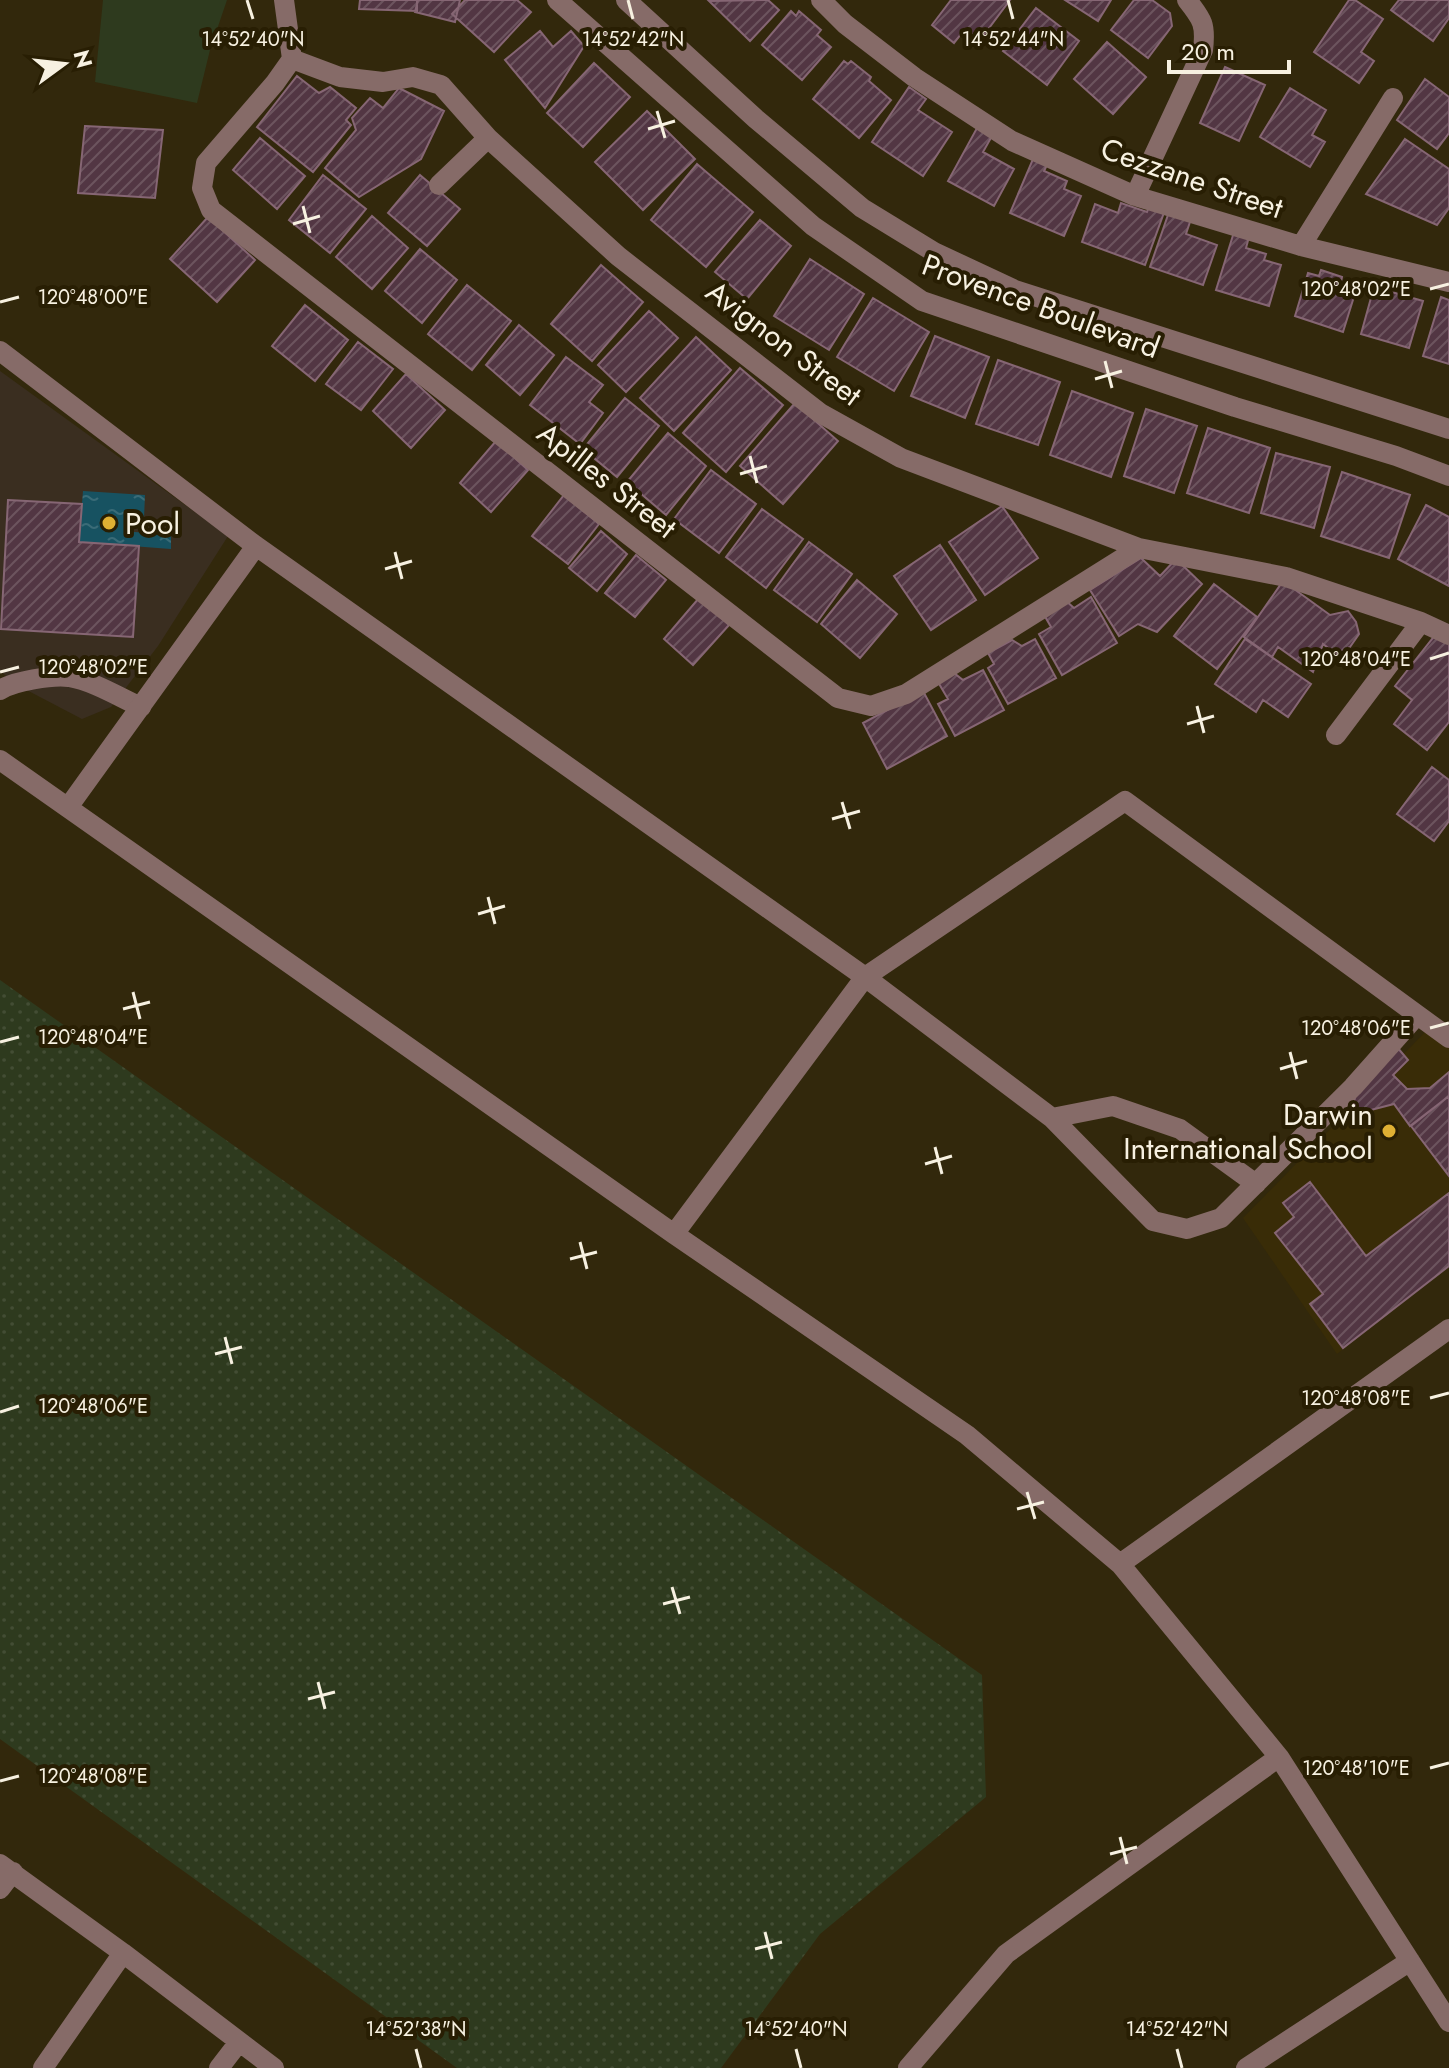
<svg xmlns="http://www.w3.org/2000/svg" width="1449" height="2068" font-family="Jost,sans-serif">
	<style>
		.commercial { fill: #3a2e20 }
		.built { fill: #392c07 }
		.grass { fill: url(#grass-dots) }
		.park { fill: #2e3a1e }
		.water { fill: url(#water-ripples) }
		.building { fill: url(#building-hatch); stroke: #866674; stroke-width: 2 }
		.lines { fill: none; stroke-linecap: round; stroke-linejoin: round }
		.service { stroke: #866b68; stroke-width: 20 }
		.minor { stroke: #866b68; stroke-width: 20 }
		.tertiary { stroke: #866b68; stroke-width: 20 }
		.ticks { fill: none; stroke: #f7f1e1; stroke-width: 3 }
		.poi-dot { fill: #dfb033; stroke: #281e03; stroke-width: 3 }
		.labels { text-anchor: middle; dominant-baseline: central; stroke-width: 8; stroke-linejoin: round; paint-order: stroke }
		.street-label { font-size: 30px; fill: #f7f1e1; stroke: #281e03 }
		.poi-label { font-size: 30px; fill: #f7f1e1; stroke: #281e03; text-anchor: start }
		.ticks-label { font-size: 20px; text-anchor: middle; fill: #f7f1e1; stroke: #281e03; stroke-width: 8; stroke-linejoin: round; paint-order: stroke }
	</style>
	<defs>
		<pattern id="grass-dots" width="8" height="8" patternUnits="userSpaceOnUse" patternTransform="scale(2)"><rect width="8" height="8" fill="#2e3a1e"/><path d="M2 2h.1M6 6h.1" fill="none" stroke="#434d34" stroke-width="1.8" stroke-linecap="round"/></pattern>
		<pattern id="water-ripples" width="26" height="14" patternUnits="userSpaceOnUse" patternTransform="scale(2)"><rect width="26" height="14" fill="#175261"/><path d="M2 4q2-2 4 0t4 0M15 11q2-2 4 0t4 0" fill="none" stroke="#3a6b77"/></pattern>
		<pattern id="building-hatch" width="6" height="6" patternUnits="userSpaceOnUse" patternTransform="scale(2)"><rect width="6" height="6" fill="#523643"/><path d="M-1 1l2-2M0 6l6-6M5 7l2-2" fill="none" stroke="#6c545e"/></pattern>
	</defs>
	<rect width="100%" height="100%" fill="#32280c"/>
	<!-- commercial -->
	<path class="commercial" d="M0 371 228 536 158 646 111 707 82 719 19 686 0 671Z"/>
	<!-- built -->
	<path class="built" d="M1429 1028 1449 1044V1266L1337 1354 1243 1218Z"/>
	<!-- grass -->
	<path class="grass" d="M0 980 982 1675 986 1797 820 1934 721 2068H457L0 1739Z"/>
	<!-- park -->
	<path class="park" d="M103 0H227L210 50 197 103 95 82Z"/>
	<!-- water -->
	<path class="water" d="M83 491 145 495 144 518 131 528 134 532 171 534V549L79 542Z"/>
	<!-- building -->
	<path class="building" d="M360 0H417V11L359 9Z
		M418 0H460L455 22 415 12Z
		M465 0H517L531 12 494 52 452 14Z
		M768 0 779 10 750 41 709 1Z
		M951 0H1010L980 40 965 29 954 43 932 25Z
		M1065 0H1111L1098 21Z
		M1134 0H1152L1170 13 1172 26 1148 58 1111 30Z
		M1349 0H1355L1383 19 1361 52 1374 61 1359 83 1314 52Z
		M1399 0H1449V18L1433 41 1391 10Z
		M1036 8 1079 41 1047 85 1003 51Z
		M791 11 796 16 799 11 821 30 817 35 831 47 802 80 762 45Z
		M540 31 553 47 571 31 584 46 545 108 505 60Z
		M1107 42 1146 77 1113 114 1074 79Z
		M844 61 848 64 851 61 871 77 869 81 891 100 859 138 813 99Z
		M594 63 630 97 583 147 547 113Z
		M1225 67 1265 85 1239 141 1200 123Z
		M297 76 319 93 330 87 356 108 346 120 351 125 313 172 257 127Z
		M1425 79 1449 97V133L1437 149 1397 120Z
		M909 87 926 99 918 110 952 132 923 176 872 142Z
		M399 88 444 111 421 159 359 197 325 168 356 130 352 118 370 98 383 108Z
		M1290 88 1326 110 1312 135 1325 142 1310 167 1260 137Z
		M647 111 695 159 643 210 595 162Z
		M85 126 163 130 155 198 78 193Z
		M977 128 992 136 983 152 1014 169 994 206 948 181Z
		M260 138 305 176 277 209 233 170Z
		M1405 139 1449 169V208L1437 225 1366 194Z
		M1033 159 1047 165 1044 171 1067 181 1064 189 1081 196 1064 236 1010 213Z
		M697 164 753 212 706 267 651 220Z
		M323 175 366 209 330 253 289 220Z
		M420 175 460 209 427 246 388 213Z
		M1151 201 1166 207 1145 265 1082 242 1095 204 1118 213 1121 203 1147 212Z
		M1169 212 1191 219 1186 234 1217 245 1203 285 1150 267Z
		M372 216 408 248 372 289 336 257Z
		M208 217 255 260 217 302 170 259Z
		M760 220 791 246 747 299 715 272Z
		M1234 232 1249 237 1246 248 1266 254 1264 260 1281 265 1269 306 1216 290Z
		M420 249 457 280 422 323 385 291Z
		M810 259 864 294 829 350 774 316Z
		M601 265 643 302 592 361 551 324Z
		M1321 270 1342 277 1341 282 1357 287 1343 332 1295 316 1308 273 1319 276Z
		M467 285 511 321 472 370 428 334Z
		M1374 287 1423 301 1409 348 1361 334Z
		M1441 297 1449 300V364L1423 356Z
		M873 298 929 332 894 391 837 357Z
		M305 305 348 340 315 381 272 346Z
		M649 311 678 338 626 392 598 365Z
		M519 325 554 355 520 395 486 365Z
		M935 336 989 357 965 418 911 396Z
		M696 337 731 370 674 431 640 398Z
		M358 342 393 369 361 410 326 384Z
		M566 357 603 385 589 402 603 413 580 444 530 405Z
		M998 360 1060 382 1038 445 976 424Z
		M740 368 783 405 726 472 683 433Z
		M406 374 445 410 411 448 373 411Z
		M1072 391 1133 413 1111 477 1050 455Z
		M625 398 659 426 617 477 583 449Z
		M795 403 838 441 783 504 740 466Z
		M1146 409 1197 426 1174 493 1124 476Z
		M1208 428 1270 448 1249 513 1187 493Z
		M668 433 706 466 666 515 627 482Z
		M496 441 528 470 491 512 460 483Z
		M1276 453 1330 467 1314 528 1261 513Z
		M711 470 756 504 719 553 674 519Z
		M1342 472 1410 495 1389 558 1321 536Z
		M564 495 599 524 568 564 532 536Z
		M8 500 82 504 79 542 139 546 133 637 1 629Z
		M1426 505 1449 517V586L1398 559Z
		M1002 506 1038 558 985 595 949 542Z
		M762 509 803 539 766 588 726 557Z
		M601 531 627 554 597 591 569 568Z
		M809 542 852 574 817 622 774 590Z
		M940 545 976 600 931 630 894 576Z
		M636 555 666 580 635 617 605 593Z
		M1141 558 1160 576 1176 559 1202 584 1157 632 1138 624 1119 636 1090 590Z
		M857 580 897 614 860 658 821 624Z
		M1283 581 1330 615 1348 611 1356 622 1359 634 1350 647 1336 654 1323 644 1313 672 1278 647 1272 657 1244 637Z
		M1214 584 1257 617 1217 669 1174 636Z
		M1091 597 1117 643 1062 675 1039 634 1051 627 1043 613 1065 600 1074 608Z
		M699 598 729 625 693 665 664 639Z
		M1436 634 1449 644V722L1427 750 1394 724 1412 700 1395 686Z
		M1035 639 1056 678 1008 704 988 668 994 664 988 653 1012 640 1022 646Z
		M1245 639 1311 684 1288 717 1263 700 1256 712 1215 684Z
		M983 670 1004 710 955 736 938 704 948 699 938 682 954 673 963 680Z
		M923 691 947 736 887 769 863 723Z
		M1432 767 1449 780V821L1434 841 1397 814Z
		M1397 1047 1408 1060 1393 1075 1407 1089 1430 1088 1449 1072V1096L1410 1126 1394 1104 1352 1115 1357 1085Z
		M1449 1096V1176L1411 1126Z
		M1310 1182 1366 1256 1449 1193V1266L1343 1348 1310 1304 1323 1294 1275 1233 1294 1217 1283 1203Z"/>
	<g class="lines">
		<!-- service -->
		<path class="service" d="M0 690C14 681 52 675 69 677 93 681 119 697 141 707"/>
		<!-- minor -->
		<path class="minor" d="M284 0 292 59
			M821 0 845 24 914 77 1012 141 1135 196 1301 246 1449 282
			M292 59 340 77 383 82 413 77 441 85 488 138 618 256 820 413 901 458 1139 548 1286 577 1421 622 1449 635
			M292 59 275 83 206 163 202 188 211 210 838 698 871 706 906 694 1139 548
			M439 185 488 138
			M1135 196 1203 50C1206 25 1203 20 1187 0
			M1301 246 1393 98
			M0 351 256 546 865 977 1052 1118 1113 1106 1180 1129 1256 1184
			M1336 735 1421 622
			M0 760 674 1234 967 1435 1120 1564 1279 1757 1449 2022
			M69 806 256 546
			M1052 1118 1153 1221 1187 1229 1221 1218 1353 1087 1417 1015
			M674 1234 865 977 1125 801 1449 1038
			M1120 1564 1449 1329
			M0 1864 123 1953 274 2068
			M0 1889 13 1872
			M43 2068 123 1953
			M219 2068 239 2042
			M908 2068 1006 1954 1279 1757
			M1246 2068 1410 1961"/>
		<!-- tertiary -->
		<path class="tertiary" d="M557 0 813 226 922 301 1235 407 1396 456 1449 476
			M626 0 756 119 862 208 934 252 1015 290 1449 429"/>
	</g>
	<!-- ticks -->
	<path class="ticks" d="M247 0 253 19M628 0 633 19M1008 0 1013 19M657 111 665 138M648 129 675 121M303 206 310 233M293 224 320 216M1430 289 1449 284M0 302 19 297M1105 361 1112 388M1095 379 1122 371M750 456 757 483M740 474 767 466M395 552 402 579M385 569 412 561M1430 659 1449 653M0 672 19 667M1197 706 1204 733M1187 724 1214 716M842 802 850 829M832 819 860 811M488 897 495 924M478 914 505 906M133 992 140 1019M123 1009 150 1002M1430 1028 1449 1023M0 1042 19 1037M1290 1052 1297 1079M1280 1069 1307 1061M935 1147 942 1174M925 1164 952 1156M580 1242 587 1269M570 1259 597 1252M225 1337 232 1364M215 1354 242 1347M1430 1398 1449 1393M0 1412 19 1406M1027 1492 1035 1519M1017 1509 1044 1502M672 1587 680 1614M663 1604 690 1597M318 1682 325 1709M308 1699 335 1692M1430 1768 1449 1763M0 1781 19 1776M1120 1837 1127 1864M1110 1854 1137 1847M765 1932 772 1959M755 1949 782 1942M416 2049 421 2068M796 2049 801 2068M1177 2049 1182 2068"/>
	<!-- markers -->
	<g class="poi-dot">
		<circle cx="109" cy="523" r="8"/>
		<circle cx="1389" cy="1131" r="8"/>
	</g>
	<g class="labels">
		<!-- street labels -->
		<g class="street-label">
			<text transform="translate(1192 178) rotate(19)">Cezzane Street</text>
			<text transform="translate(1041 306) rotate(20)">Provence Boulevard</text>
			<text transform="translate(784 343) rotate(37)">Avignon Street</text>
			<text transform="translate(607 480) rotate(38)">Apilles Street</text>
		</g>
		<!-- poi labels -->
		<g class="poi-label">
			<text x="125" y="523">Pool</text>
			<text x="1373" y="1114" text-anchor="end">Darwin<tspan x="1373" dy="34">International School</tspan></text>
		</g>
	</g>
	<g class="ticks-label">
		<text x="253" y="46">14°52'40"N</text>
		<text x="633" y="46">14°52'42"N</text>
		<text x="1013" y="46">14°52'44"N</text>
		<text x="1356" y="296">120°48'02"E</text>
		<text x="93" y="304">120°48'00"E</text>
		<text x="1356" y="666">120°48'04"E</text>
		<text x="93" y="674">120°48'02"E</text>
		<text x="1356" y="1035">120°48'06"E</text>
		<text x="93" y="1044">120°48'04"E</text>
		<text x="1356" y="1405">120°48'08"E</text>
		<text x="93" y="1413">120°48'06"E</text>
		<text x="1356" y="1775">120°48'10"E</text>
		<text x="93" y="1783">120°48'08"E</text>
		<text x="416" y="2036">14°52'38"N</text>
		<text x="796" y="2036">14°52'40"N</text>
		<text x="1177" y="2036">14°52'42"N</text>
	</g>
	<!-- north arrow -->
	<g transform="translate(64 64) rotate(75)" stroke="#281e03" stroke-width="6" paint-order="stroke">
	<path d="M0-6L14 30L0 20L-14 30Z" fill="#f7f1e1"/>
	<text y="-12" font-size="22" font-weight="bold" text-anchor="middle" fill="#f7f1e1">N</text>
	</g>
	<!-- scale -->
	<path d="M1169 60v12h120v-12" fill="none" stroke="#f7f1e1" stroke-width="4"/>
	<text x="1181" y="60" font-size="24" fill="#f7f1e1" stroke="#281e03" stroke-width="6" paint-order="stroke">20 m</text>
</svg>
